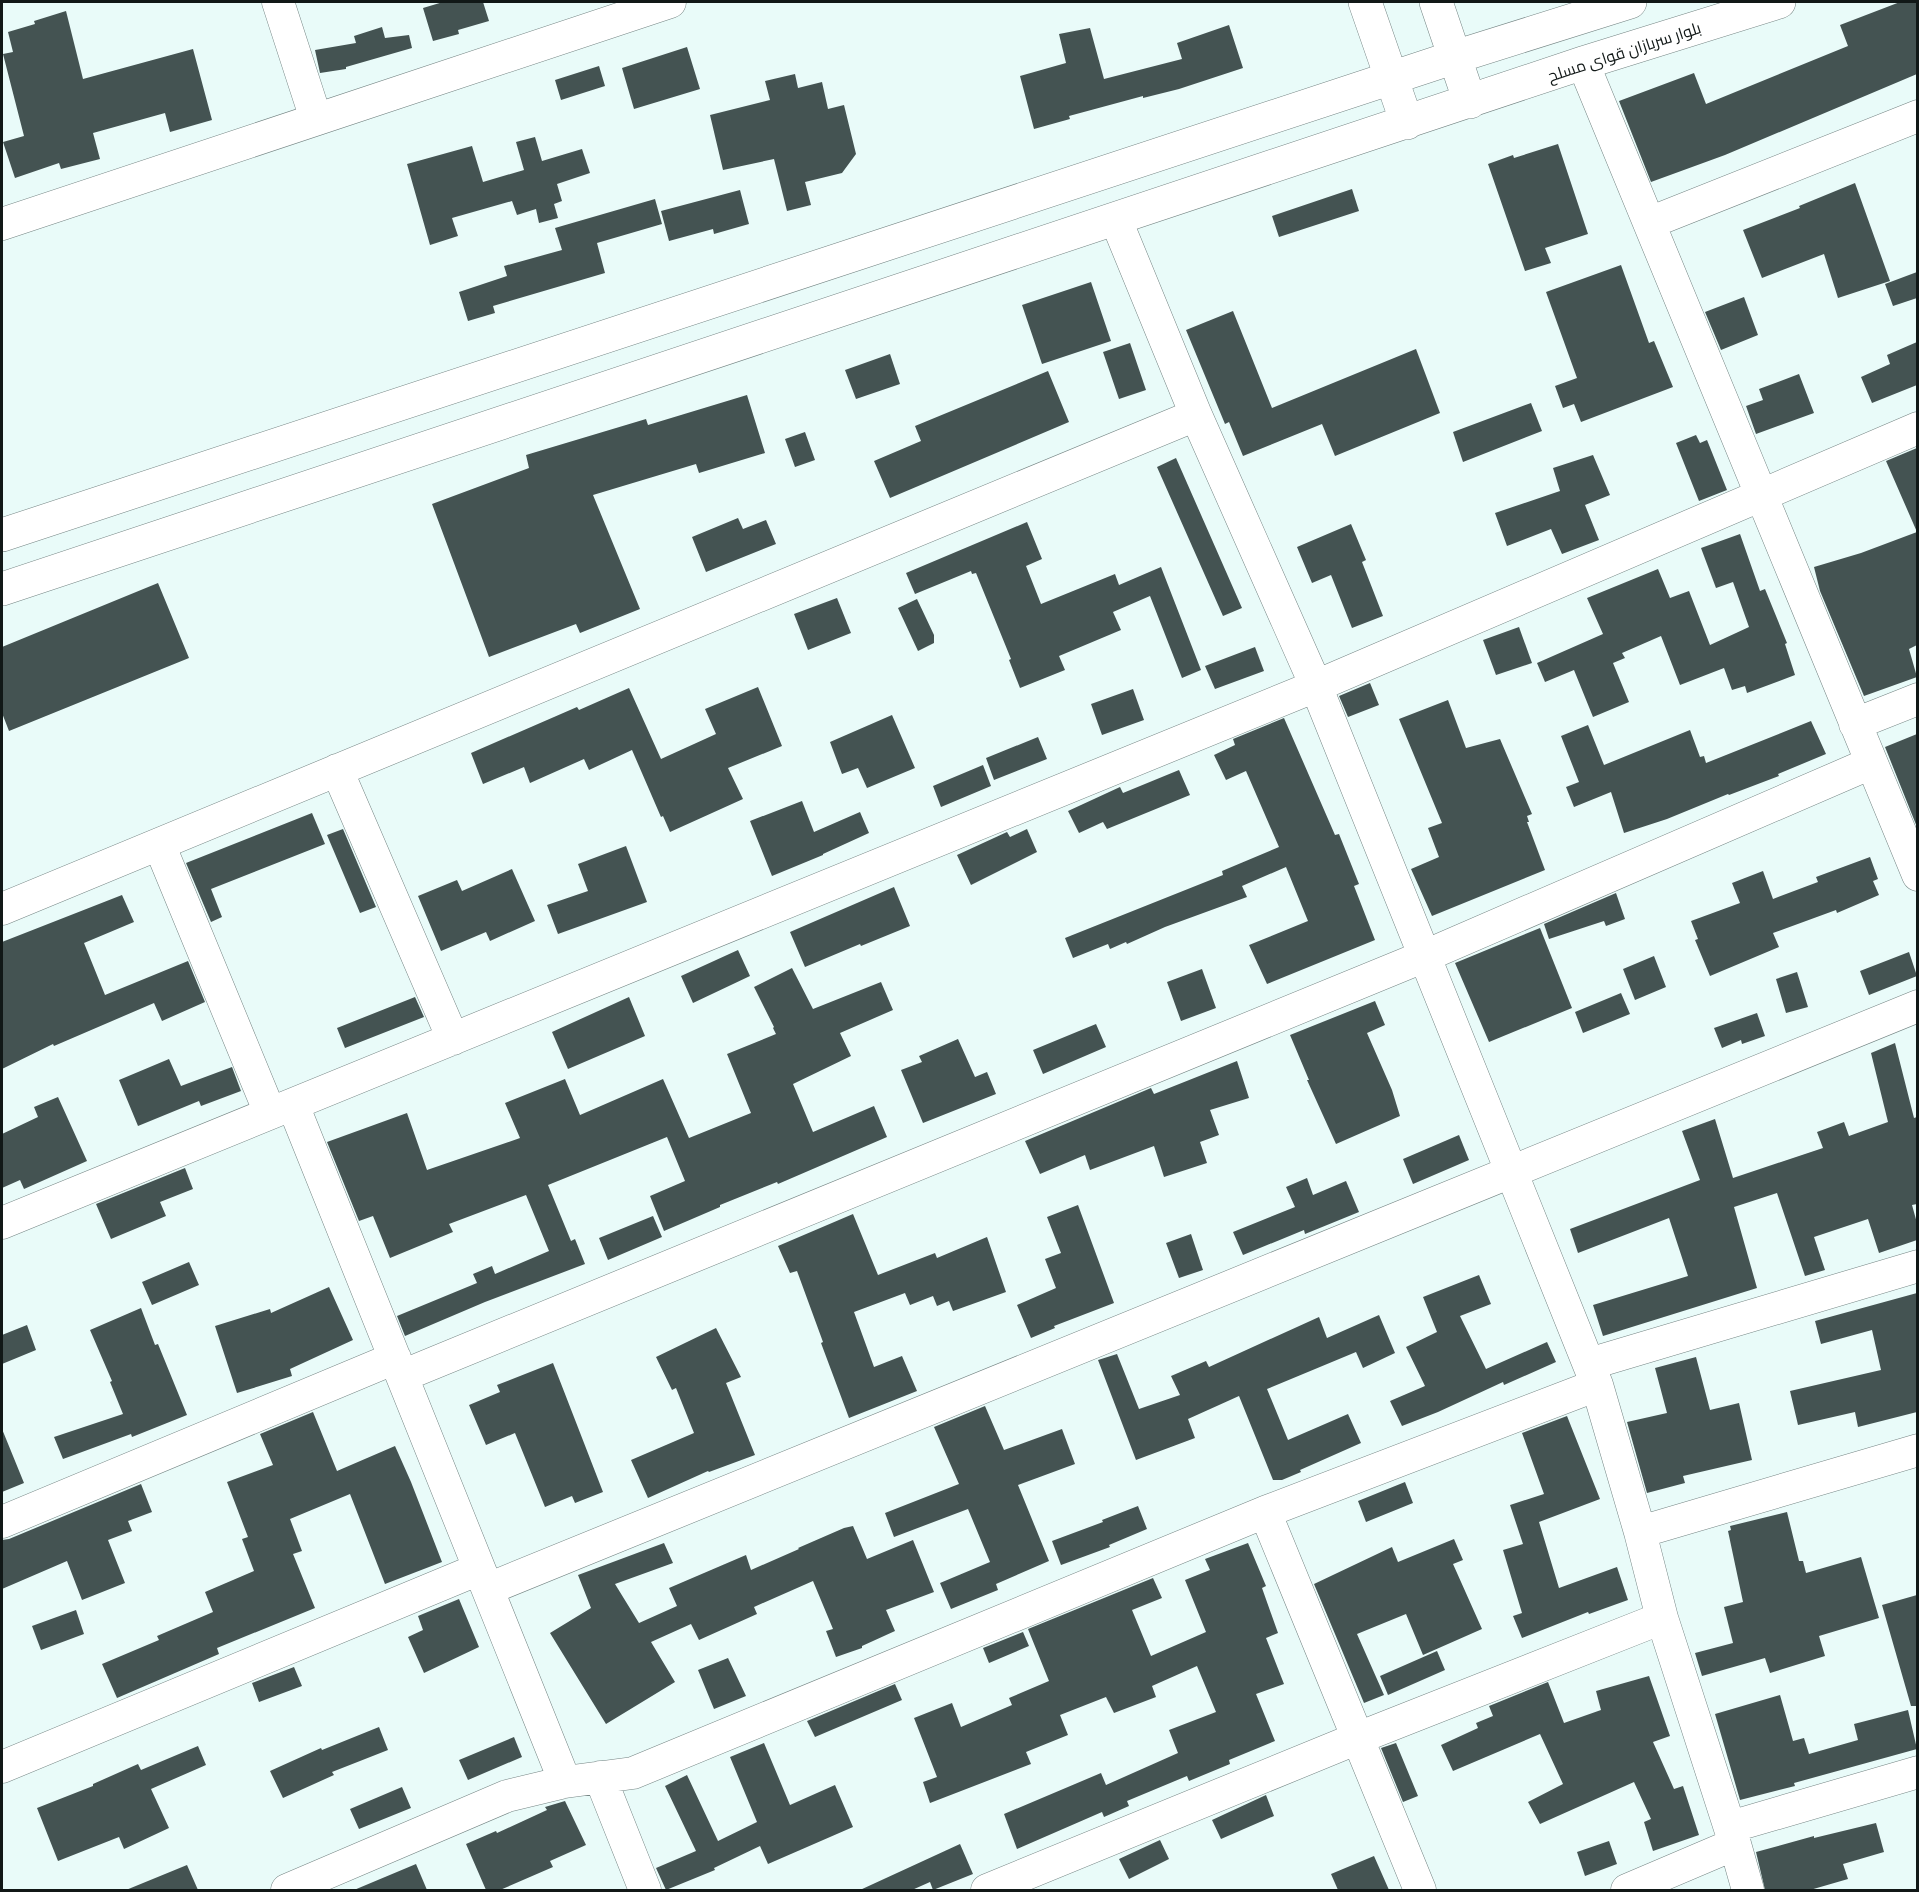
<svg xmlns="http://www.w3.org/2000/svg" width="1919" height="1892" font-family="'Exo 2',Cairo,sans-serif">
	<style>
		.building { fill: #445352 }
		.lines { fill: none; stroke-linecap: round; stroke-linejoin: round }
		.street-casing { stroke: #758584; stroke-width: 33 }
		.secondary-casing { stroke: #758584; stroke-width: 34 }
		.street { stroke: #fff; stroke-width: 32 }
		.secondary { stroke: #fff; stroke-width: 33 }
		.labels { text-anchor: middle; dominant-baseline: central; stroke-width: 6; stroke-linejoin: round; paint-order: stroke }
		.street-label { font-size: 16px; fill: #111817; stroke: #fff }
	</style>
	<rect width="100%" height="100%" fill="#e9fbf9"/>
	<!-- building -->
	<path class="building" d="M443 2H483L489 21 458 30 459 34 433 41 423 8Z
		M1900 2H1917V74L1725 155 1651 182 1619 101 1694 73 1706 104 1848 46 1840 25Z
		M66 11 83 79 193 49 212 120 170 132 165 113 93 133 100 159 61 169 59 163 15 178 3 142 24 136 3 54 13 52 8 32 35 24 34 21Z
		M1229 25 1243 68 1179 89 1143 98V96L1069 116 1070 119 1034 129 1020 76 1066 63 1059 34 1090 28 1104 79 1182 59 1177 43Z
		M382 27 385 38 409 35 412 48 346 67V69L320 73 315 50 356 43 354 36Z
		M687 47 700 89 634 109 622 68Z
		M599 66 605 86 561 100 555 80Z
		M795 74 798 88 822 82 828 109 844 105 856 154 842 173 805 182 811 205 787 211 774 159 723 170 710 115 770 100 765 81Z
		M535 137 542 161 582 149 590 173 557 184 562 201 554 204 558 218 539 223 536 209 517 215 512 201 452 218 458 236 430 245 407 164 472 146 483 182 524 170 516 142Z
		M1558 144 1588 234 1545 248 1551 263 1525 271 1488 164 1513 155 1514 158Z
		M1855 183 1890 281 1838 298 1824 254 1762 278 1743 230 1800 208 1799 206Z
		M1352 189 1359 211 1279 237 1272 216Z
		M740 190 749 224 714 234 713 229 669 241 661 211Z
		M655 199 662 224 597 243 605 273 493 306 495 313 468 321 459 292 507 276 504 266 562 250 555 228Z
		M1621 265 1649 343 1654 341 1673 387 1581 422 1574 404 1563 408 1555 386 1577 378 1546 292Z
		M1917 272V298L1893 306 1885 284Z
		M1091 282 1111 341 1042 364 1022 305Z
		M1744 297 1758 335 1721 350 1705 312Z
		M1233 311 1272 408 1416 349 1440 413 1335 456 1322 424 1243 456 1229 422 1225 424 1186 330Z
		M1917 342V385L1872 403 1861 377 1890 364 1887 355Z
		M1130 343 1146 390 1119 399 1103 352Z
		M890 354 900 384 856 399 845 370Z
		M1048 371 1069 422 890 498 874 461 921 441 915 426Z
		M1799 374 1814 413 1756 434 1746 406 1763 400 1759 389Z
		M747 395 765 453 699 473 696 464 593 495 640 609 580 633 576 624 489 657 432 504 529 468 526 455 646 419 648 425Z
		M1531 403 1542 431 1463 462 1453 432Z
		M805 432 815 460 795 467 785 439Z
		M1696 435 1700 443 1707 440 1727 490 1699 501 1676 443Z
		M1917 448V532L1886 461Z
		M1593 455 1610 495 1585 505 1599 540 1562 554 1551 529 1507 546 1495 513 1560 491 1553 468Z
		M1176 458 1242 608 1223 616 1157 467Z
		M738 518 743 529 766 520 776 544 706 572 692 537Z
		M1027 522 1042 559 1026 566 1041 604 1115 574 1119 585 1161 567 1201 670 1182 678 1150 596 1113 612 1121 630 1059 656 1065 670 1020 688 1009 660 1011 659 976 573 972 574 971 571 915 594 906 573Z
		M1351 524 1366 560 1362 562 1383 616 1352 628 1331 575 1312 583 1297 547Z
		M1917 532V645L1909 649 1917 677 1864 696 1820 591 1814 567 1861 553Z
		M1740 534 1760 591 1765 589 1787 643 1785 644 1795 675 1747 693 1745 686 1732 690 1724 668 1680 685 1661 636 1622 653 1625 658 1613 663 1629 702 1593 717 1574 670 1545 682 1537 663 1603 634 1587 598 1658 569 1670 598 1689 591 1710 645 1749 627 1733 582 1716 588 1701 548Z
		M158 583 189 658 9 731 2 713V647Z
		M837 598 851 633 808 650 794 614Z
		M917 599 934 635V643L918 651 898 608Z
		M1519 627 1532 663 1496 675 1483 640Z
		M1255 647 1264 671 1215 689 1205 666Z
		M1370 683 1379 705 1348 717 1339 696Z
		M758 687 782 746 728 768 743 799 670 832 663 816 661 817 632 750 589 770 584 759 530 783 524 767 483 784 471 753 577 707 579 710 629 688 661 759 716 734 705 709Z
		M1133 689 1144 720 1102 735 1091 704Z
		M1448 700 1466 748 1500 739 1532 814 1527 816 1529 822H1527L1545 870 1432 916 1411 869 1439 857 1428 828 1442 823 1399 719Z
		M892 715 915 768 867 788 858 768 842 774 830 742Z
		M1284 718 1335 835 1339 834 1359 884 1354 886 1375 940 1267 984 1249 945 1308 921 1286 867 1242 886 1247 897 1165 927 1127 944 1126 942 1110 949 1108 944 1073 958 1065 938 1223 875 1222 871 1279 847 1246 771 1226 780 1214 755 1235 745 1233 739Z
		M1811 721 1826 754 1778 774 1779 776 1729 795 1728 794 1667 819 1624 833 1611 792 1574 807 1566 787 1579 782 1561 736 1588 725 1604 765 1690 730 1700 757 1704 756 1706 763Z
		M1917 734V827L1885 747Z
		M1038 737 1047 759 994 780 986 758Z
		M983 765 991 786 941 807 933 786Z
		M1179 770 1190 795 1107 829 1103 822 1079 833 1068 811 1120 787 1123 793Z
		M802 801 814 832 860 812 869 833 823 854V855L772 876 750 821Z
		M312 813 325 844 211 889 222 917 211 922 186 863Z
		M343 829 376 907 360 913 327 835Z
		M1027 829 1037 852 971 885 957 855 1007 832 1010 837Z
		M626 846 647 902 558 934 547 905 588 891 578 864Z
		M1870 857 1878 879 1873 881 1879 895 1837 913 1836 910 1773 933 1779 947 1710 976 1695 940 1698 939 1691 921 1740 903 1732 883 1763 871 1773 899 1818 882 1816 877Z
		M512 869 535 921 490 941 486 932 441 951 418 896 457 880 462 891Z
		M894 887 910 926 861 946 860 944 805 967 790 932Z
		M1616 893 1625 919 1606 926 1604 921 1549 939 1544 924Z
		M122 895 134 922 84 943 105 995 188 961 205 1002 162 1021 154 1003 54 1046 53 1044 2 1069V942Z
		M1540 928 1572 1008 1489 1042 1455 963Z
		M738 950 750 976 693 1003 681 976Z
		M1909 952 1917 976 1869 995 1860 971Z
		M1654 956 1666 987 1635 1000 1623 969Z
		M792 968 813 1009 881 982 893 1010 840 1033 851 1056 793 1084 813 1132 874 1106 887 1137 778 1184 777 1182 720 1205V1207L664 1231 650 1196 685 1181 667 1137 548 1185 571 1241 575 1239 585 1264 485 1302 405 1336 397 1316 477 1283 473 1274 492 1266 495 1274 549 1251 526 1195 449 1224 453 1232 390 1258 373 1216 359 1221 327 1142 407 1113 427 1170 520 1138 505 1103 565 1079 580 1115 663 1079 689 1138 751 1113 727 1054 776 1034 773 1028 774 1027 754 987Z
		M1202 969 1216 1008 1181 1021 1167 982Z
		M1797 972 1808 1007 1786 1013 1776 979Z
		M1621 993 1630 1014 1583 1033 1575 1012Z
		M415 997 424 1017 345 1048 337 1028Z
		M629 997 645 1036 568 1069 552 1032Z
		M1375 1001 1385 1025 1367 1033 1392 1090 1400 1116 1336 1144 1307 1080H1309L1290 1035Z
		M1757 1013 1765 1036 1742 1044 1741 1040 1722 1048 1714 1028Z
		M1096 1024 1106 1047 1043 1074 1033 1050Z
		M958 1039 975 1077 987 1072 996 1094 923 1123 901 1070 922 1062 919 1056Z
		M1895 1043 1914 1118 1917 1117V1204L1912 1205 1917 1223V1240L1879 1253 1868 1219 1814 1237 1825 1270 1805 1276 1777 1193 1734 1207 1757 1288 1603 1336 1593 1305 1688 1276 1669 1218 1578 1253 1570 1229 1700 1180 1682 1131 1715 1119 1733 1178 1823 1148 1817 1132 1844 1122 1849 1136 1888 1122 1871 1053Z
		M169 1059 181 1086 232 1067 241 1091 201 1106 199 1101 138 1126 119 1080Z
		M1237 1061 1249 1098 1210 1110 1219 1135 1200 1142 1207 1163 1164 1177 1154 1146 1090 1170 1085 1155 1040 1174 1025 1141 1151 1088 1154 1094Z
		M58 1097 87 1161 24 1189 20 1180 2 1188V1134L38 1117 34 1107Z
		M1459 1135 1469 1160 1413 1184 1403 1159Z
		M185 1168 193 1189 160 1202 166 1216 111 1239 96 1204Z
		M1307 1178 1313 1195 1346 1181 1359 1212 1305 1234 1304 1230 1243 1255 1233 1232 1295 1207 1286 1187Z
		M1078 1205 1114 1303 1054 1326 1055 1328 1031 1338 1017 1305 1056 1288 1045 1259 1061 1253 1047 1217Z
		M853 1214 878 1275 935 1253 937 1258 987 1237 1006 1292 953 1311 949 1301 937 1306 933 1296 910 1305 905 1293 854 1312 874 1367 902 1356 917 1391 849 1418 821 1343 823 1342 797 1271 790 1273 778 1246Z
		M653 1216 662 1237 608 1260 599 1238Z
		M1191 1234 1203 1270 1179 1278 1166 1243Z
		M189 1262 199 1285 152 1305 142 1282Z
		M1479 1275 1491 1304 1460 1316 1486 1369 1547 1342 1556 1362 1504 1385 1503 1382 1438 1412 1402 1426 1390 1401 1425 1386 1406 1347 1437 1332 1423 1297Z
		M329 1287 353 1340 290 1369 292 1376 237 1393 215 1326 270 1309 271 1313Z
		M1917 1293V1412L1858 1427 1855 1412 1798 1425 1790 1391 1881 1370 1872 1330 1821 1344 1815 1321Z
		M141 1308 155 1345 158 1344 187 1415 132 1437 131 1434 63 1459 54 1437 123 1414 110 1382 112 1381 90 1330Z
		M1379 1315 1395 1353 1363 1368 1356 1352 1267 1389 1288 1440 1348 1414 1361 1443 1300 1470 1301 1472 1282 1480H1273L1239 1396 1188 1419 1195 1438 1136 1460 1098 1360 1117 1354 1139 1409 1180 1395 1171 1376 1206 1361 1209 1367 1319 1317 1327 1338Z
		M27 1325 36 1350 2 1364V1335Z
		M716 1328 741 1377 726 1383 755 1455 709 1472 708 1471 648 1498 631 1460 694 1433 676 1388 672 1390 656 1357Z
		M1696 1357 1710 1410 1739 1403 1752 1460 1683 1476 1685 1483 1647 1493 1627 1422 1667 1413 1655 1368Z
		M553 1363 603 1492 575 1503 572 1496 545 1507 515 1433 486 1445 469 1405 500 1392 497 1385Z
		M985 1406 1004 1450 1062 1429 1075 1464 1018 1485 1049 1561 996 1584 998 1590 951 1609 940 1583 990 1562 968 1509 894 1537 885 1513 959 1484 934 1427Z
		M313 1412 337 1471 395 1446 411 1482 442 1562 385 1584 350 1494 290 1519 302 1551 293 1554 315 1608 217 1648 219 1654 117 1698 102 1664 159 1640 157 1636 213 1612 205 1592 254 1571 242 1539 248 1537 227 1482 273 1465 260 1434Z
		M1567 1416 1600 1499 1539 1522 1559 1588 1617 1567 1628 1600 1589 1614 1588 1612 1522 1638 1513 1616 1522 1613 1503 1550 1523 1544 1510 1505 1544 1494 1522 1433Z
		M2 1429 24 1483 2 1492Z
		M1405 1482 1413 1503 1366 1522 1358 1501Z
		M141 1484 152 1512 128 1521 132 1531 108 1540 125 1583 82 1600 67 1561 2 1589V1540L9 1539Z
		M1138 1506 1147 1529 1109 1545 1110 1547 1061 1565 1052 1541 1103 1522 1102 1520Z
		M1787 1512 1799 1561H1803L1806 1573 1861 1557 1879 1618 1819 1636 1825 1656 1770 1673 1765 1658 1702 1676 1695 1653 1733 1643 1724 1607 1743 1602 1728 1531 1731 1530 1730 1526Z
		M853 1526 867 1559 913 1540 934 1592 886 1610 895 1631 862 1646V1648L836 1657 826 1631 833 1629 813 1581 754 1607 757 1614 699 1640 691 1624 651 1642 675 1682 606 1724 550 1633 591 1608 578 1575 664 1543 673 1563 615 1584 639 1623 677 1606 669 1588 746 1555 751 1570 799 1549 798 1548 844 1528Z
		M1454 1539 1463 1560 1453 1564 1482 1629 1423 1655 1406 1614 1357 1634 1384 1695 1364 1703 1314 1584 1392 1547 1398 1562Z
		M1248 1543 1266 1586 1262 1588 1278 1633 1266 1638 1284 1684 1256 1694 1275 1741 1229 1760 1230 1764 1189 1781 1187 1776 1127 1801 1129 1806 1104 1817 1102 1812 1017 1849 1004 1814 1101 1773 1106 1785 1178 1753 1169 1730 1216 1712 1197 1666 1152 1686 1156 1697 1114 1713 1106 1697 1060 1715 1068 1735 1026 1752 1031 1764 930 1803 923 1782 937 1777 914 1718 952 1703 961 1727 1012 1705 1009 1698 1049 1681 1028 1629 1153 1578 1162 1598 1132 1610 1151 1656 1206 1632 1185 1580 1210 1570 1205 1559Z
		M1917 1595V1706H1911L1882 1605Z
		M459 1599 479 1647 424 1673 408 1637 423 1630 418 1616Z
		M76 1610 84 1634 41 1650 32 1626Z
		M1023 1632 1029 1646 989 1663 983 1648Z
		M1437 1651 1445 1670 1388 1695 1380 1676Z
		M728 1658 746 1696 714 1709 698 1670Z
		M294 1667 302 1686 259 1702 252 1683Z
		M1649 1676 1670 1736 1653 1742 1674 1789 1683 1786 1699 1835 1653 1851 1644 1822 1651 1819 1634 1782 1540 1824 1528 1802 1563 1784 1540 1734 1453 1771 1441 1745 1478 1728 1476 1723 1493 1716 1489 1706 1548 1682 1564 1723 1601 1710 1596 1691Z
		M895 1684 902 1700 815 1737 807 1721Z
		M1780 1695 1793 1741 1804 1738 1809 1754 1858 1740 1854 1724 1908 1710 1917 1749 1794 1783 1795 1786 1740 1800 1715 1714Z
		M379 1727 388 1750 332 1772 334 1775 283 1798 270 1771 321 1748 322 1750Z
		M514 1737 522 1757 468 1780 459 1760Z
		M764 1743 790 1805 835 1785 853 1827 768 1864 760 1846 714 1868 715 1870 666 1890 656 1868 696 1851 665 1786 687 1775 718 1841 757 1822 730 1757Z
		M1396 1743 1418 1796 1403 1802 1381 1748Z
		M198 1746 206 1765 151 1789 169 1828 124 1849 119 1837 58 1861 37 1808 93 1786V1784L138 1764 141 1770Z
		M402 1787 411 1808 359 1829 350 1809Z
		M1266 1795 1274 1816 1221 1839 1212 1820Z
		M565 1801 586 1845 550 1861 553 1867 500 1890H486L466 1844 496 1831 497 1833 547 1810 545 1807Z
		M1876 1823 1884 1852 1843 1864 1848 1879 1810 1890H1765L1756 1852 1814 1836V1838Z
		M1160 1840 1169 1859 1129 1879 1119 1859Z
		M1609 1841 1617 1864 1585 1876 1577 1852Z
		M960 1844 973 1874 933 1890 930 1882 912 1890H860Z
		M1374 1856 1389 1890H1338L1331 1874Z
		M416 1864 427 1890H354Z
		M187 1865 198 1890H126Z"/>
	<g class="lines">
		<defs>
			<path id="street" d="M278 2 316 119
				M1583 63 1918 875
				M1116 220 1196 415 1316 686 1597 1385 1640 1532 1662 1618 1735 1844 1748 1890
				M1649 223 1918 116
				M2 224 670 2
				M1855 724 1918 699
				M337 770 453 1039
				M159 844 270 1113
				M2 909 1196 415
				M293 1105 565 1782
				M2 1223 1316 686 1918 428
				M1589 1364 1918 1266
				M402 1376 1425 956 1871 763
				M1265 1512 1420 1890
				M2 1522 395 1358
				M1640 1532 1918 1450
				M488 1589 1918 1006
				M2 1767 479 1569
				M600 1777 645 1890
				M1730 1827 1918 1772
				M287 1890 507 1796 565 1782 633 1773 1265 1512 1597 1385
				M987 1890 1358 1738 1662 1618
				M1627 1890 1735 1844"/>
			<path id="secondary" d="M1365 2 1407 123
				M1436 2 1470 102
				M2 535 1455 57 1630 2
				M2 589 1583 63 1779 2"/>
		</defs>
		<!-- street casing -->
		<use href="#street" class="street-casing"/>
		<!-- secondary casing -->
		<use href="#secondary" class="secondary-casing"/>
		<!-- street -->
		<use href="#street" class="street"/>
		<!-- secondary -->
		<use href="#secondary" class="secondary"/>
	</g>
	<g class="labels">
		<!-- street labels -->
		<g class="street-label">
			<text transform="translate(1624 51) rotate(-18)">بلوار سربازان قوای مسلح</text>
		</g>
	</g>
	<!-- border -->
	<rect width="1919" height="1892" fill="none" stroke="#111817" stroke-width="6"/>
</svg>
